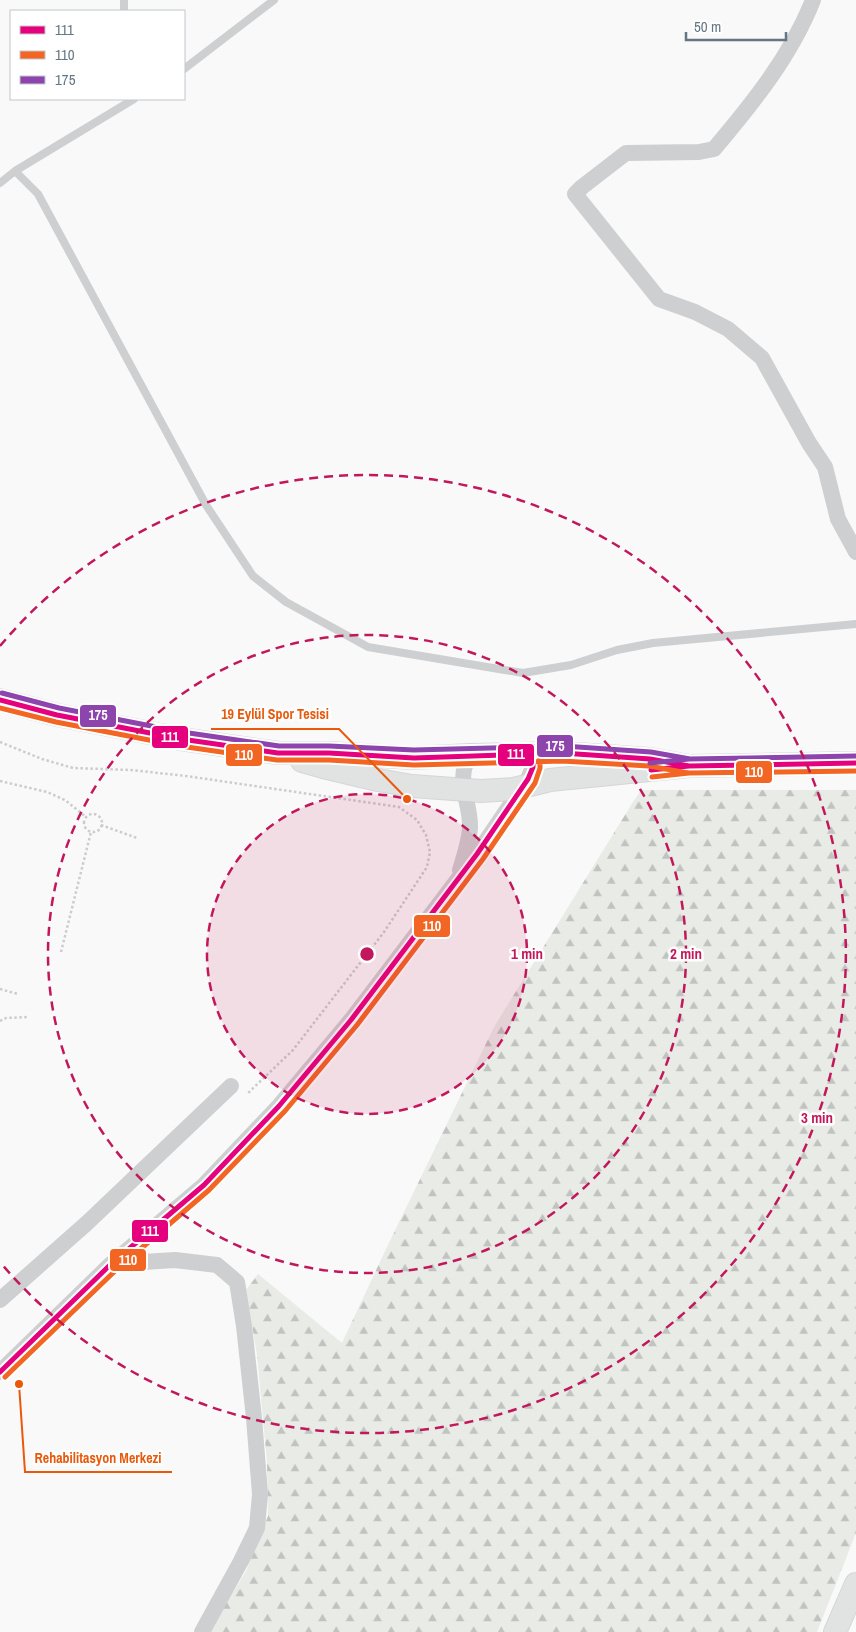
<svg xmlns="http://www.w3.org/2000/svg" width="856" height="1632" font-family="'Archivo Narrow',sans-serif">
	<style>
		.forest { fill: url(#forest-firs) }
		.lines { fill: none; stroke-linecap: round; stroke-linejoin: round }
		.secondary-casing { stroke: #d5d6d7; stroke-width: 24 }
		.path { stroke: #cbcccd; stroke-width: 2.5; stroke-dasharray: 2.5 2.5; stroke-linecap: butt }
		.lane { stroke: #cecfd0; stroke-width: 8 }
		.street { stroke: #cecfd0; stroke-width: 16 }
		.secondary { stroke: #e1e2e2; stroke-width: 22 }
		.bus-1-casing { stroke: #fff; stroke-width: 9 }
		.bus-2-casing { stroke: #fff; stroke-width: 9 }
		.bus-3-casing { stroke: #fff; stroke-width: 9 }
		.bus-1 { stroke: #e5007d; stroke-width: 5 }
		.bus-2 { stroke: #f26522; stroke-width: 5 }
		.bus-3 { stroke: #8e44ad; stroke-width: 5 }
		.ring { fill: none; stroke: #c2185b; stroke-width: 2.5; stroke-dasharray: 9 6 }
		.centre { fill: #c2185b; stroke: #fff; stroke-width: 2.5 }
		.ring-label { font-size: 15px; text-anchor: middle; font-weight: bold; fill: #c2185b; stroke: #fff; stroke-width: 5; stroke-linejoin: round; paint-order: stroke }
		.leader { fill: none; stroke: #e8590c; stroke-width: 2 }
		.callout-dot { fill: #e8590c; stroke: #fff; stroke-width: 2 }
		.callout-label { font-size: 14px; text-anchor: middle; font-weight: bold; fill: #e8590c; stroke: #fff; stroke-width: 5; stroke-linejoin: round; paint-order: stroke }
		.line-badge { stroke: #fff; stroke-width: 2 }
		.badge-label { font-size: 14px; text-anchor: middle; font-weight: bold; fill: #fff }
	</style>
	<defs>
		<pattern id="forest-firs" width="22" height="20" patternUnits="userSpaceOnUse" patternTransform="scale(1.25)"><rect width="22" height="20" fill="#e8ebe6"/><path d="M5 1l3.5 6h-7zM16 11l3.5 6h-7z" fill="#c0c3c0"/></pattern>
	</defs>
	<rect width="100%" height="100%" fill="#f9f9f9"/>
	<!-- forest -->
	<path class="forest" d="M641 790H856V1533L817 1632H209L246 1571 268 1516 267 1462 257 1355 246 1290 258 1274 342 1343 386 1249 494 1027 633 802Z"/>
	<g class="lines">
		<defs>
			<path id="secondary" d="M0 700 57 715 181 739 278 753H329L414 758 470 755 562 753 650 759 689 766
				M302 761 323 767 378 780 412 786 481 791 514 789 550 780 689 766 856 763
				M835 1632 856 1584"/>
		</defs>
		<!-- secondary casing -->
		<use href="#secondary" class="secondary-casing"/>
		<!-- path -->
		<path class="path" d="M0 742 42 759 73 768 131 770 186 776 399 807 417 820 426 835 430 852 427 867 384 932 293 1050 247 1094
			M0 781 47 792 65 800 86 817
			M84 823a9 9 0 1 1 18 0a9 9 0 1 1-18 0Z
			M101 825 137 838
			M61 952 91 832
			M0 989 18 994
			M0 1021 6 1018 29 1017"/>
		<!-- lane -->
		<path class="lane" d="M124 11V0
			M184 69 274 0
			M15 171 38 194 206 505 253 576 286 602 368 647 523 673 571 665 617 650 653 643 856 624
			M0 183 15 171 134 99"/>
		<!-- street -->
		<path class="street" d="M813 0C791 56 752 104 714 149L699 152 626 153 582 187 575 194 659 299 695 312 728 329 762 358 809 443 825 467 838 519 856 552
			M460 870C464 857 469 842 470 828 471 801 454 781 470 755
			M111 1264 175 1260 217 1265 237 1282 244 1326 254 1418 260 1494 257 1528 241 1561 202 1632
			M0 1300 87 1223 231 1086
			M0 1372 111 1264 204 1185 279 1106 351 1020 477 854 528 779 533 767V753"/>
		<!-- secondary -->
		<use href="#secondary" class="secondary"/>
		<defs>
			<path id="bus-1" d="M0 700 57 715 181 739 278 753H329L414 758 562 753 650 759 689 766
				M651 770 689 766 856 763
				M0 1372 111 1264 204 1185 279 1106 351 1020 477 854 528 779 533 767V753"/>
			<path id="bus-2" d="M0 708 56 722 180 746 277 760H329L414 765 562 761 649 766 688 773
				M652 777 689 773 856 771
				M5 1377 116 1270 209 1190 285 1111 357 1025 483 859 535 783 540 768V753"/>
			<path id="bus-3" d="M2 693 59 708 182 732 279 746H329L414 750 563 746 651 752 690 759
				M650 763 689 759 856 756"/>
		</defs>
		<!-- bus-1 casing -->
		<use href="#bus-1" class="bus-1-casing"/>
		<!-- bus-2 casing -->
		<use href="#bus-2" class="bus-2-casing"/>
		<!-- bus-3 casing -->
		<use href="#bus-3" class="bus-3-casing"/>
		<!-- bus-1 -->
		<use href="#bus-1" class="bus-1"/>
		<!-- bus-2 -->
		<use href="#bus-2" class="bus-2"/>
		<!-- bus-3 -->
		<use href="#bus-3" class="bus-3"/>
	</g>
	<!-- distance rings -->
	<circle cx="367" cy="954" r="160" fill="#c2185b" fill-opacity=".12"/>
	<g class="ring">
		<circle cx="367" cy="954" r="160"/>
		<circle cx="367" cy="954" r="319"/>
		<path d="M0 646A479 479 0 1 1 0 1262"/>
	</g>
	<circle cx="367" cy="954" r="8" class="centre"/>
	<g class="ring-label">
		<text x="527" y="959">1 min</text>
		<text x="686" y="959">2 min</text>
		<text x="817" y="1123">3 min</text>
	</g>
	<!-- callouts -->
	<path class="leader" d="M407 799L339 729H211M19 1384L25 1472H172"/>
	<g class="callout-dot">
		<circle cx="407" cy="799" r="5"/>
		<circle cx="19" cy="1384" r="5"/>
	</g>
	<g class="callout-label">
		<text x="275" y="719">19 Eylül Spor Tesisi</text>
		<text x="98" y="1463">Rehabilitasyon Merkezi</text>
	</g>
	<g class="line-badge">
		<rect x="79" y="704" width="38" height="24" rx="5" fill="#8e44ad"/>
		<rect x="151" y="725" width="38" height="24" rx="5" fill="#e5007d"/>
		<rect x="536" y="734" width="38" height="24" rx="5" fill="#8e44ad"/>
		<rect x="497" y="743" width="38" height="24" rx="5" fill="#e5007d"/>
		<rect x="225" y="743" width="38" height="24" rx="5" fill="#f26522"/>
		<rect x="735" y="760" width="38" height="24" rx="5" fill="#f26522"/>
		<rect x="413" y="914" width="38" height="24" rx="5" fill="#f26522"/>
		<rect x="131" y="1219" width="38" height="24" rx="5" fill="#e5007d"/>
		<rect x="109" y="1248" width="38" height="24" rx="5" fill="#f26522"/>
	</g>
	<g class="badge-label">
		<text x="98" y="720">175</text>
		<text x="170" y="742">111</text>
		<text x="555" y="751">175</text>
		<text x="516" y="759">111</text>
		<text x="244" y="760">110</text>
		<text x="754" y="777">110</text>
		<text x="432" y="931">110</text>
		<text x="150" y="1236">111</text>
		<text x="128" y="1265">110</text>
	</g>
	<!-- legend -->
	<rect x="10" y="10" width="175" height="90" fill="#ffffff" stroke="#c1c8cd"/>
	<rect x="20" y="26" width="25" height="8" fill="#e5007d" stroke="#c1c8cd"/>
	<text x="55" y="35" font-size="15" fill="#657683">111</text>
	<rect x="20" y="51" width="25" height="8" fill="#f26522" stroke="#c1c8cd"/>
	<text x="55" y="60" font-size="15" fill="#657683">110</text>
	<rect x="20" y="76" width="25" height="8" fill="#8e44ad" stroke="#c1c8cd"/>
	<text x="55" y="85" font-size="15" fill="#657683">175</text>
	<!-- scale -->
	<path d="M686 32v8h100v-8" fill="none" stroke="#657683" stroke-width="2.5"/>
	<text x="694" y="32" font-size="15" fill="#657683" stroke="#ffffff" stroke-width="4" paint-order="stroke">50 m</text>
</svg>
